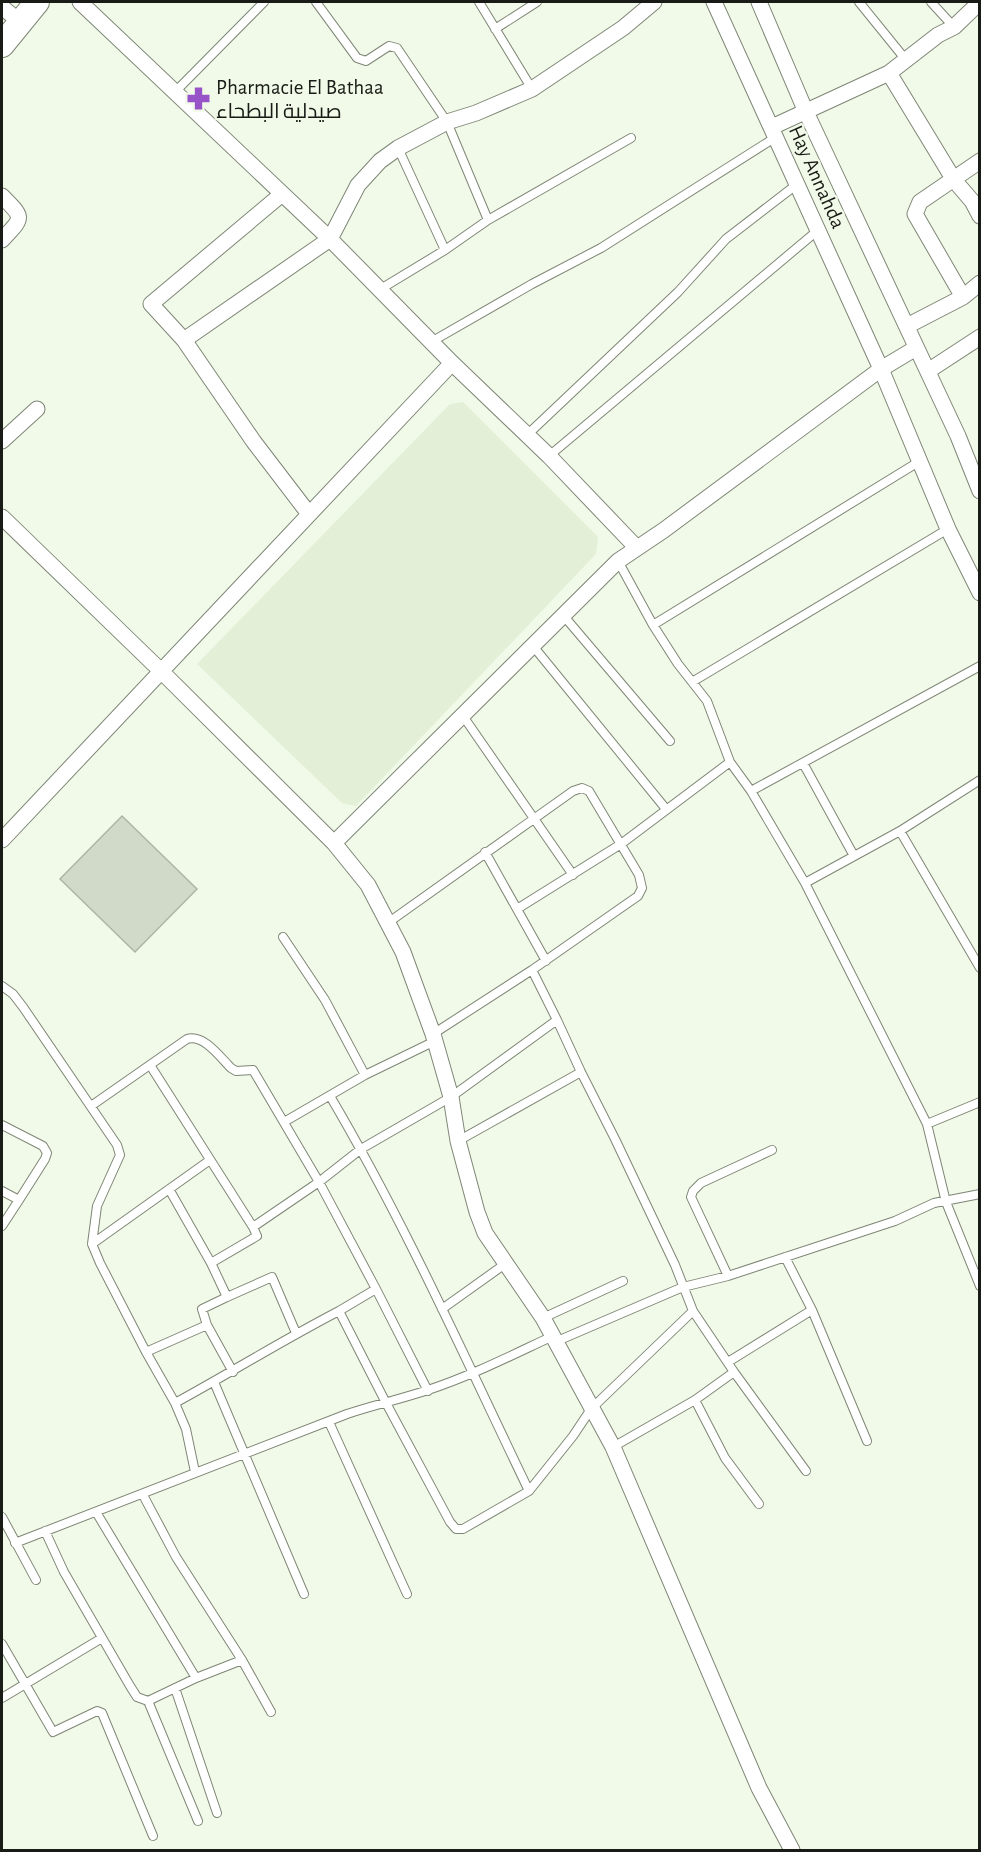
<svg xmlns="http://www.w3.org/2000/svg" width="981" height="1852" font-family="'Alegreya Sans',Cairo,sans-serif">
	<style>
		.built { fill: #e3efd6 }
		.building { fill: #d1dac8; stroke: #adb5a4; stroke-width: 1.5 }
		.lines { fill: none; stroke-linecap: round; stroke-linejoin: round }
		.lane-casing { stroke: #7e8676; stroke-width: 10 }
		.street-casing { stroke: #7e8676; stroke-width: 17 }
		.primary-casing { stroke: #7e8676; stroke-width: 26 }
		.lane { stroke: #fff; stroke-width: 8 }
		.street { stroke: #fff; stroke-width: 15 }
		.primary { stroke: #fff; stroke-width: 24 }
		.labels { text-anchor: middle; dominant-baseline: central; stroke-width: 4.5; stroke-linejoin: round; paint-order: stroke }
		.poi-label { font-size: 21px; fill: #191c16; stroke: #f1fae8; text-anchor: start }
		.street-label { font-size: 21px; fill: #191c16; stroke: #f1fae8 }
	</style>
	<rect width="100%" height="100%" fill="#f1fae8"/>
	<!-- built -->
	<path class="built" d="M463 402 598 537 596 554 356 806 342 803 197 664 450 404Z"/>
	<!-- building -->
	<path class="building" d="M122 816 197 889 135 952 60 879Z"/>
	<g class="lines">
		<defs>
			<path id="lane" d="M316 2 357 58 366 61 389 46 397 48 447 122 488 220
				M479 2 532 89
				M859 2 906 60
				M931 2 954 27
				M495 29 537 2
				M175 92 264 2
				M398 148 445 250
				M379 290 445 250 488 220 631 138
				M431 342 532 284 601 248 776 137
				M527 435 678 292 726 239 796 185
				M549 456 817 231
				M618 561 653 625 678 664 707 701 730 762 751 791 805 883 900 831 980 780
				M563 615 670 741
				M653 625 920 461
				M533 646 666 809
				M692 682 948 529
				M463 716 573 875
				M803 763 854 856
				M751 791 980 666
				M900 831 980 968
				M485 852 546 961
				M805 883 927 1124 946 1202 980 1286
				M517 909 621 844 730 762
				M389 922 573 791 582 788 589 791 639 875 642 888 638 896 532 970
				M283 937 325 1000 365 1075
				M2 986 13 994 23 1007 117 1145 120 1155 97 1206 92 1244 100 1263 146 1352 175 1403 186 1429 195 1472
				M433 1034 532 970 557 1020 581 1072 615 1139 675 1265 693 1311 734 1372 695 1400 613 1447
				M150 1065 253 1227 319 1182 361 1149 451 1097 557 1020
				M330 1096C405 1223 465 1358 529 1491
				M91 1106 187 1039C204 1034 220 1057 231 1068L236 1071 253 1070 319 1182 376 1289 428 1391
				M284 1122 365 1075 435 1041
				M927 1124 980 1102
				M2 1125 43 1146 47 1153 45 1159 19 1200
				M458 1141 581 1072
				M169 1189 211 1263 257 1236 253 1227
				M2 1191 19 1200 2 1226
				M92 1244 210 1160
				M785 1257 812 1310 867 1441
				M728 1276 691 1197 693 1191 701 1183 772 1150
				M376 1289 339 1311 385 1401 450 1522 456 1529H463L529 1491 573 1436 591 1409 693 1311
				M227 1297 272 1277 296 1333
				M442 1309 505 1264
				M543 1318 623 1281
				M207 1325 233 1372
				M555 1342 683 1287 728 1276 819 1246 895 1221 934 1203 980 1194
				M146 1352 207 1325 202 1309 227 1297 211 1263
				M728 1362 812 1310
				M734 1372 806 1471
				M214 1382 304 1594
				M695 1400 725 1458 759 1504
				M175 1403C230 1373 283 1340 339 1311
				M329 1422 407 1594
				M143 1495 176 1557 242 1660 271 1712
				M96 1512 196 1678
				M2 1517 36 1580
				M45 1531 64 1572 130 1686 137 1697 148 1701 198 1821
				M15 1543 347 1414C374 1405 401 1399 428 1390 471 1376 512 1355 553 1336
				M2 1644 53 1732 97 1711 102 1713 153 1836
				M175 1688 217 1813
				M2 1698 102 1638
				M148 1701 196 1678 242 1660"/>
			<path id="street" d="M80 2 330 239 452 363 549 456 636 547
				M714 2 881 369 948 529 980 593
				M759 2 806 112 958 436 980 491
				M2 7 20 22
				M889 73 954 180 972 201 980 216
				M772 127 889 73 938 35 954 27 980 2
				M282 194 151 304 184 340 254 442 309 514
				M2 196C25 219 23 217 2 240
				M963 297 915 214 920 202 980 161
				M907 326 963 297 980 283
				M184 340 330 239 358 185 380 161 398 148 447 122 476 113 532 89 623 28 654 2
				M928 371 980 337
				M2 441 37 409
				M2 517 161 671 334 843 368 885 403 952 433 1034 451 1097 458 1141 477 1212 485 1233 543 1318 613 1447 759 1788 792 1850
				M2 840 452 363
				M334 843 618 561 664 530 881 369 916 348"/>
			<path id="primary" d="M2 45 37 2"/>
		</defs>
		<!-- lane casing -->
		<use href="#lane" class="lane-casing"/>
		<!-- street casing -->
		<use href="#street" class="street-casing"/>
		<!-- primary casing -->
		<use href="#primary" class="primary-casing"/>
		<!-- lane -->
		<use href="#lane" class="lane"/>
		<!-- street -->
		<use href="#street" class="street"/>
		<!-- primary -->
		<use href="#primary" class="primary"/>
	</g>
	<!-- icons -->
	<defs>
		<symbol id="pharmacy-bare" viewBox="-9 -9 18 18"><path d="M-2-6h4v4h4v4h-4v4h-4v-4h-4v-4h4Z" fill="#9753c7" stroke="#f1fae8" stroke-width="2.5" paint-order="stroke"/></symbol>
	</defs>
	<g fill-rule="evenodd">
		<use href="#pharmacy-bare" x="182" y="82" width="33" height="33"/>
	</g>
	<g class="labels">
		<!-- poi labels -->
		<g class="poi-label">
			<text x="216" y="87">Pharmacie El Bathaa<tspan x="216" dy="24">صيدلية البطحاء</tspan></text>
		</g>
		<!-- street labels -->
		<g class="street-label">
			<text transform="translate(817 177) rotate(66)">Hay Annahda</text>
		</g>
	</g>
	<!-- border -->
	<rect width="981" height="1852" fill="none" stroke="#191c16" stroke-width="6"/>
</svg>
